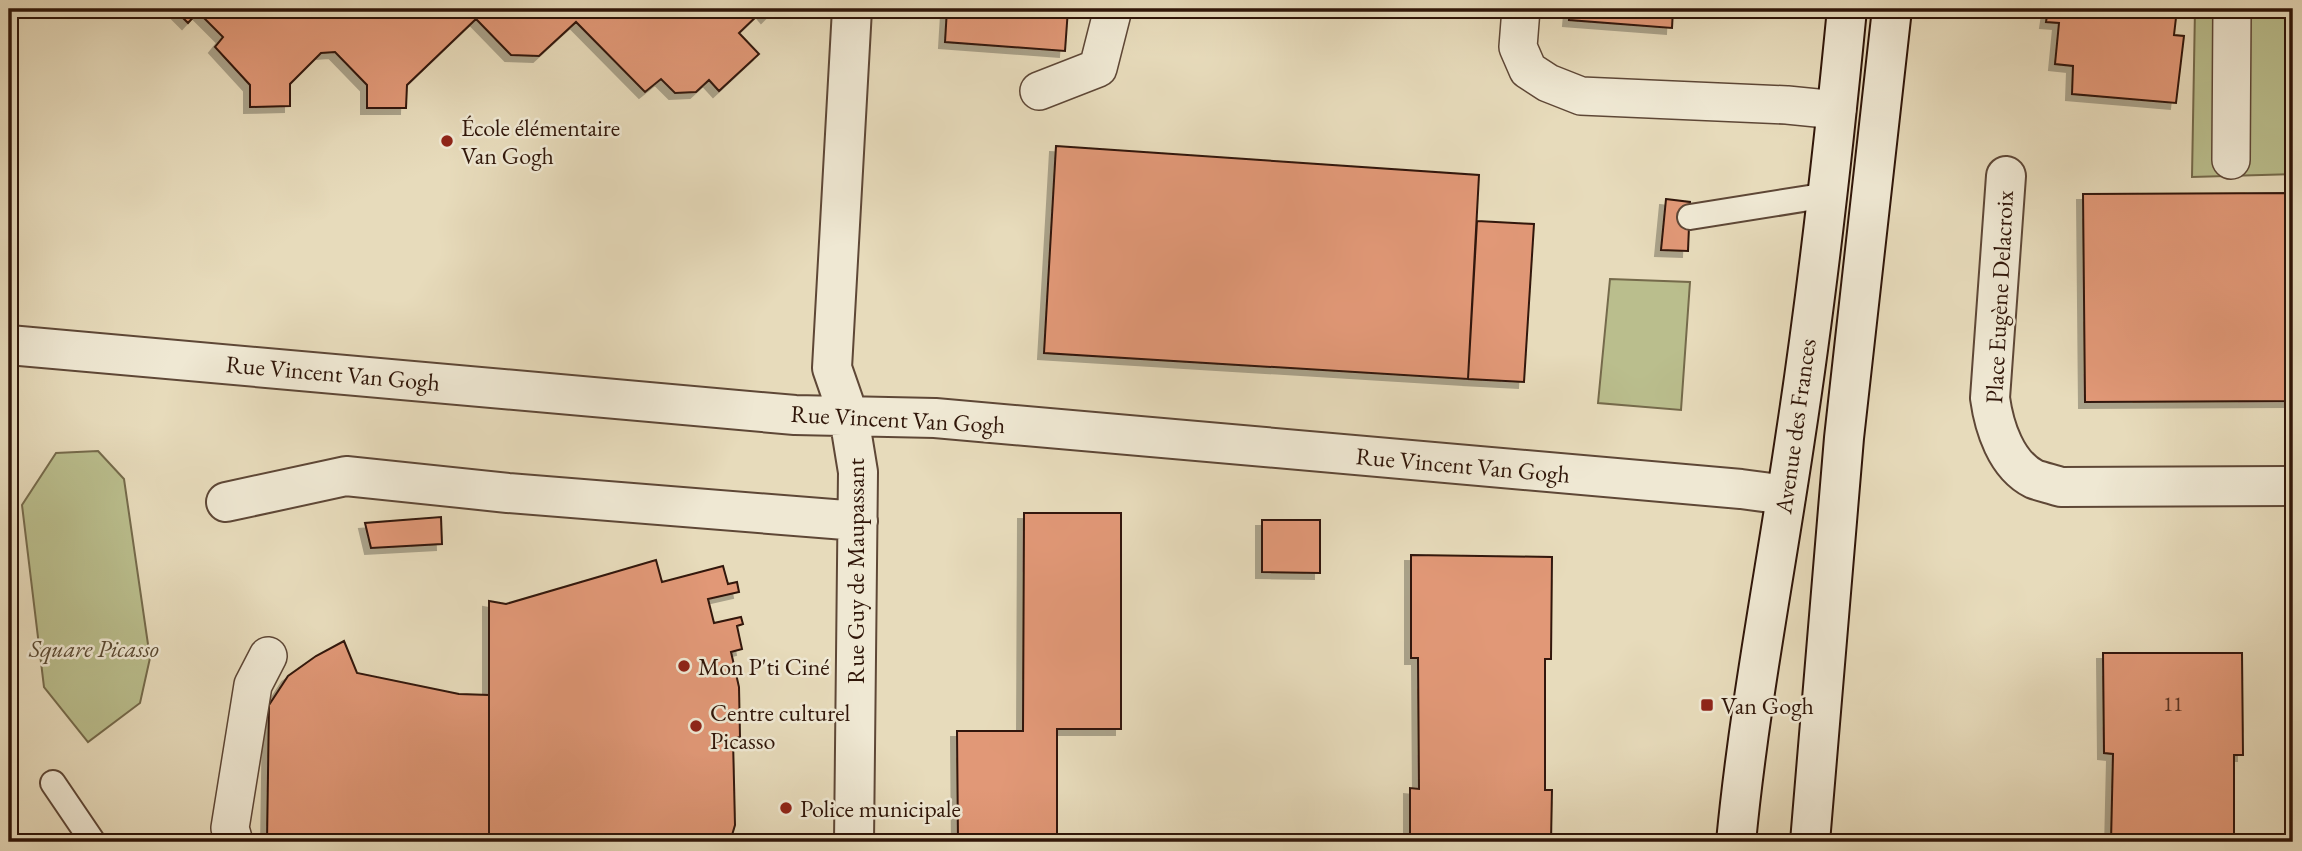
<svg xmlns="http://www.w3.org/2000/svg" width="2302" height="851" font-family="'EB Garamond',serif">
	<style>
		.green { fill: #babe8d; stroke: #756a4b; stroke-width: 2 }
		.building { fill: #e19877; stroke: #301609; stroke-width: 2; filter: url(#shadow) }
		.lines { fill: none; stroke-linecap: round; stroke-linejoin: round }
		.service-casing { stroke: #5e4736; stroke-width: 28 }
		.pedestrian-casing { stroke: #5e4736; stroke-width: 40 }
		.minor-casing { stroke: #5e4736; stroke-width: 42 }
		.secondary-casing { stroke: #301609; stroke-width: 42 }
		.service { stroke: #efe8d3; stroke-width: 24 }
		.pedestrian { stroke: #efe8d3; stroke-width: 37 }
		.minor { stroke: #efe8d3; stroke-width: 38 }
		.secondary { stroke: #efe8d3; stroke-width: 38 }
		.poi-dot { fill: #8f2418; stroke: #efe8d3; stroke-width: 2.5 }
		.labels { text-anchor: middle; dominant-baseline: central; stroke-width: 5; stroke-linejoin: round; paint-order: stroke }
		.number-label { font-size: 21px; fill: #5c3624 }
		.poi-label { font-size: 24px; fill: #301609; stroke: #efe8d3; text-anchor: start }
		.street-label { font-size: 24px; fill: #301609; stroke: #efe8d3 }
		.park-label { font-size: 24px; font-style: italic; fill: #594831; stroke: #efe8d3 }
	</style>
	<defs>
		<filter id="shadow"><feDropShadow dx="-6" dy="6" stdDeviation="0" flood-color="#0004"/></filter>
	</defs>
	<rect width="100%" height="100%" fill="#e7dbbb"/>
	<filter id="stains"><feTurbulence type="fractalNoise" baseFrequency=".00286" numOctaves="4"/><feColorMatrix values="0 0 0 0 .2 0 0 0 0 .09 0 0 0 0 .02 0 0 0 .5 -.17"/></filter>
	<radialGradient id="worn" r=".72"><stop offset=".6" stop-color="#630" stop-opacity="0"/><stop offset="1" stop-color="#630" stop-opacity=".3"/></radialGradient>
	<!-- green -->
	<path class="green" d="M2195 9H2293V174L2192 177Z
		M1610 279 1690 282 1681 410 1598 403Z
		M98 451 124 479 150 658 140 703 88 742 44 687 22 505 56 453Z"/>
	<!-- building -->
	<path class="building" d="M174 9H775L767 17 762 11 739 33 759 54 719 91 709 80 696 92 675 93 661 79 645 92 576 22 539 56 511 55 476 19 407 85 406 108H367V85L335 52 321 53 290 84V106L250 107V85L215 47 223 37 198 12 188 23Z
		M947 9H1068L1065 51 945 42Z
		M1570 9H1673L1672 28 1569 20Z
		M2048 9H2177L2174 35 2184 36 2176 103 2072 94 2073 66 2055 64 2059 23 2046 22Z
		M1056 146 1479 175 1468 379 1044 353Z
		M2293 193V401L2085 402 2083 194Z
		M1666 199 1690 202 1688 251 1661 250Z
		M1477 221 1534 224 1524 382 1468 379Z
		M1024 513H1121V729H1057V842H958L957 731H1023Z
		M441 517 442 544 371 548 365 523Z
		M1262 520H1320V573L1262 572Z
		M1411 555 1552 557 1551 659H1545V790H1552L1551 842H1410V788L1419 789 1418 658H1411Z
		M656 560 662 582 723 566 728 584 737 582 739 592 708 599 714 623 741 617 743 624 737 626 742 649 731 652 739 687 740 737 733 739 735 825 730 842H489V601L506 604Z
		M344 641 357 673 459 694 489 695V842H267L269 705 288 676 316 656Z
		M2103 653H2242L2243 755H2234V842H2111L2113 754 2104 753Z"/>
	<g class="lines">
		<defs>
			<path id="service" d="M1690 217 1828 195
				M53 783 93 842"/>
			<path id="pedestrian" d="M1521 9 1518 47 1528 70 1548 83 1581 96 1787 105 1837 110
				M1039 91 1098 68 1113 9
				M2231 160 2232 9
				M234 842 230 828 253 685 268 656"/>
			<path id="minor" d="M852 9 832 368 849 417 858 472 854 842
				M2006 176 1990 398C1994 427 2006 465 2034 479 2042 482 2052 484 2061 487L2293 486
				M9 345 795 415 935 418 1741 489 1786 495
				M226 502 346 476 508 493 858 521"/>
			<path id="secondary" d="M1736 842C1749 707 1775 574 1795 439 1817 296 1833 153 1847 9
				M1810 842 1844 438 1892 9"/>
		</defs>
		<!-- service casing -->
		<use href="#service" class="service-casing"/>
		<!-- pedestrian casing -->
		<use href="#pedestrian" class="pedestrian-casing"/>
		<!-- minor casing -->
		<use href="#minor" class="minor-casing"/>
		<!-- secondary casing -->
		<use href="#secondary" class="secondary-casing"/>
		<!-- service -->
		<use href="#service" class="service"/>
		<!-- pedestrian -->
		<use href="#pedestrian" class="pedestrian"/>
		<!-- minor -->
		<use href="#minor" class="minor"/>
		<!-- secondary -->
		<use href="#secondary" class="secondary"/>
	</g>
	<!-- markers -->
	<g class="poi-dot">
		<circle cx="447" cy="141" r="7"/>
		<circle cx="684" cy="666" r="7"/>
		<rect x="1700" y="698" width="14" height="14" rx="3.5"/>
		<circle cx="696" cy="726" r="7"/>
		<circle cx="786" cy="808" r="7"/>
	</g>
	<g class="labels">
		<!-- number labels -->
		<g class="number-label">
			<text x="2173" y="703">11</text>
		</g>
		<!-- poi labels -->
		<g class="poi-label">
			<text x="461" y="127">École élémentaire<tspan x="461" dy="28">Van Gogh</tspan></text>
			<text x="698" y="666">Mon P'ti Ciné</text>
			<text x="1721" y="705">Van Gogh</text>
			<text x="710" y="712">Centre culturel<tspan x="710" dy="28">Picasso</tspan></text>
			<text x="800" y="808">Police municipale</text>
		</g>
		<!-- street labels -->
		<g class="street-label">
			<text transform="translate(1999 297) rotate(-87)">Place Eugène Delacroix</text>
			<text transform="translate(333 373) rotate(5)">Rue Vincent Van Gogh</text>
			<text transform="translate(898 419) rotate(3)">Rue Vincent Van Gogh</text>
			<text transform="translate(1795 426) rotate(-82)">Avenue des Frances</text>
			<text transform="translate(1463 465) rotate(5)">Rue Vincent Van Gogh</text>
			<text transform="translate(855 571) rotate(-90)">Rue Guy de Maupassant</text>
		</g>
		<!-- park labels -->
		<g class="park-label">
			<text x="94" y="648">Square Picasso</text>
		</g>
	</g>
	<!-- margin -->
	<rect width="2302" height="851" fill="none" stroke="#e7dbbb" stroke-width="35"/>
	<rect x="10" y="10" width="2281" height="830" fill="none" stroke="#301609" stroke-width="3.5"/>
	<rect x="18" y="18" width="2267" height="816" fill="none" stroke="#301609" stroke-width="2"/>
	<rect width="100%" height="100%" filter="url(#stains)"/>
	<rect width="100%" height="100%" fill="url(#worn)"/>
</svg>
